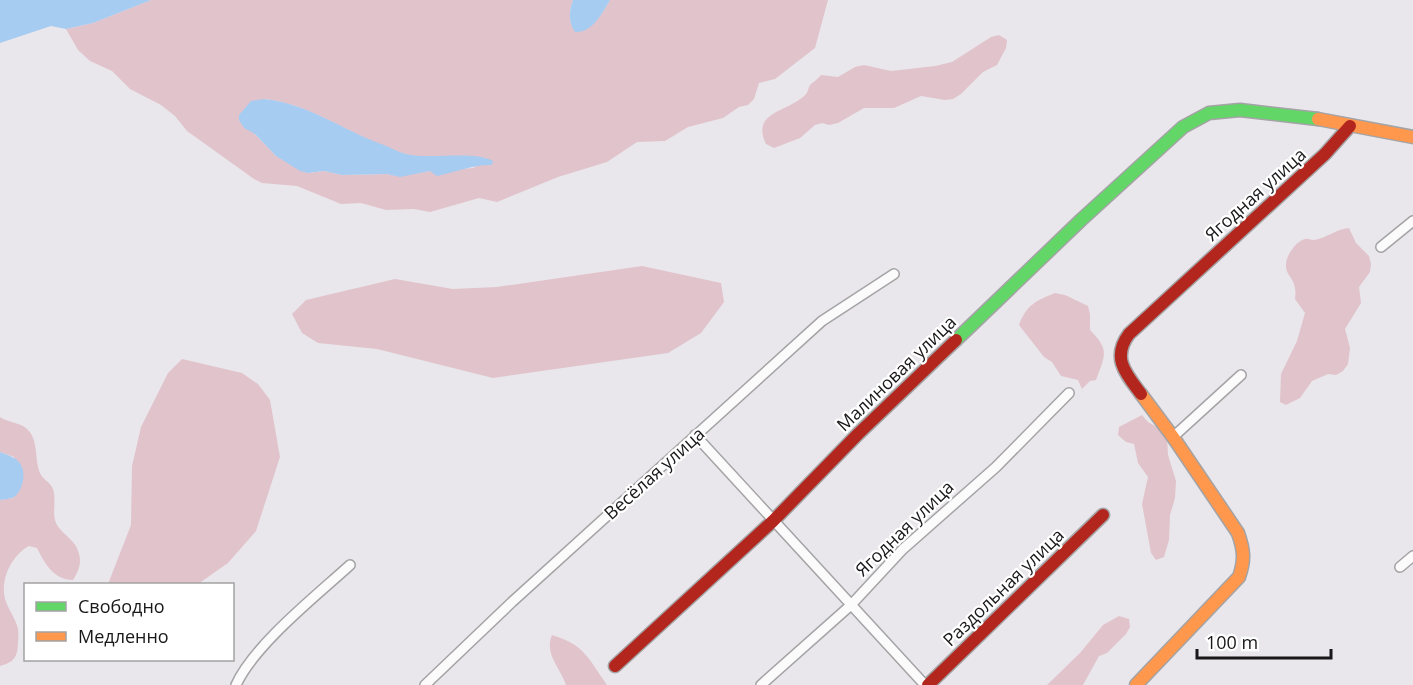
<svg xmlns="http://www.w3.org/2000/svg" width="1413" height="685" font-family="'Open Sans',sans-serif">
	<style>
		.green { fill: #e1c3cc; fill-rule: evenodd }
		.water { fill: #a7ccf1 }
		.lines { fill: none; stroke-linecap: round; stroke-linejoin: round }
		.street-casing { stroke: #a4a3a5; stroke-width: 12 }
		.fast-casing { stroke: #a4a3a5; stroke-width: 15 }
		.slow-casing { stroke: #a4a3a5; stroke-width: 15 }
		.jam-casing { stroke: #a4a3a5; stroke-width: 15 }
		.street { stroke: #fcfbfc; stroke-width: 9 }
		.fast { stroke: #63d668; stroke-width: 12 }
		.slow { stroke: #ff974d; stroke-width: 12 }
		.jam { stroke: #b3261e; stroke-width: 12 }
		.labels { text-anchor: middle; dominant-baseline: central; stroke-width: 4.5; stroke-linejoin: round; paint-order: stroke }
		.street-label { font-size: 18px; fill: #181719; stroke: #fff }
	</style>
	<rect width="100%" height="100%" fill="#e9e7eb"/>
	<!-- green -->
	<path class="green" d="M151 0H573C569 11 568 22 575 31 595 27 600 17 610 0H828L815 48 775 79 759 83 754 99 748 105 739 107 723 118 688 127 665 141 637 142 607 162 558 177 497 202 479 198 430 212 414 209 386 210 361 203 341 204 297 186 262 183 254 179 187 131 175 116 161 105 130 89 112 71 90 61 78 50 66 29 93 23ZM264 99C314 104 356 140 405 154 432 161 464 161 492 165L480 164 473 168 430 171 400 176 387 174 342 175 324 171 308 173 276 156 255 134Z
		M999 35 1007 40 1006 48 997 65 983 72 961 94 953 99 945 100 921 96 894 108H864L838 123 829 125 822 123 815 125 800 138 774 148 766 144C750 111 790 112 806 94 808 92 808 88 810 85 813 82 818 79 821 75L838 77 855 67 864 65 891 71 935 66 952 62 991 37Z
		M1349 228 1356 243 1369 256 1371 264 1370 272 1359 287 1361 303 1345 329 1350 348 1348 364 1343 371 1336 375 1328 374 1312 381 1300 398 1286 405 1280 402 1281 374 1297 341 1305 313 1295 299C1298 277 1285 278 1286 264 1286 256 1296 241 1305 239 1308 238 1311 240 1314 240 1327 238 1336 229 1349 228Z
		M642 266 721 283 724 302 701 333 668 353 493 378 377 349 318 343 302 333 292 314 306 300 395 279 453 289 497 287Z
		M1055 293 1065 295 1088 306 1090 314V330C1110 350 1105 355 1096 380L1090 381 1082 389 1078 380 1061 376 1052 362 1044 357 1019 325C1027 304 1036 301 1055 293Z
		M182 359 242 373 258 384 270 400 280 457 256 531 228 563 198 584H108L131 525 132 466 141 427 168 373Z
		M1142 415 1148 422 1162 430 1167 437 1168 455 1176 481 1175 498 1170 515 1169 540 1164 557 1156 560 1151 553 1142 504 1148 477 1138 463 1134 444 1126 442 1118 435 1119 427Z
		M0 417C8 423 22 422 29 431 39 443 34 462 41 475 44 480 51 483 53 489 57 500 51 515 57 525 64 536 76 540 79 554 82 563 78 572 73 580 54 580 45 564 37 548L29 546C12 555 0 579 5 599 8 609 16 619 18 629 19 634 18 639 18 644 17 658 14 662 0 666V500L13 498 14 457 0 452Z
		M1119 616 1129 619 1130 627 1126 634 1107 653 1099 656 1083 685H1047L1080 653 1103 625Z
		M552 635C585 645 588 658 607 685H566C560 667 544 654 552 635Z"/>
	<!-- water -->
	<path class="water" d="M0 0H151L93 23 66 29 51 26 0 43Z
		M573 0H610C602 13 593 33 575 32 568 22 569 11 573 0Z
		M264 99C307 103 344 131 384 145 392 148 398 152 406 154 431 160 473 150 493 161L492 165C475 164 455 172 437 176L430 171 400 177 387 174 342 175 324 171 308 173 300 171 276 156 255 134 244 128 239 120V115L251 101Z
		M0 452C7 455 17 457 21 465 26 473 23 491 14 497 11 499 5 499 0 500Z"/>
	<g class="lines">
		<defs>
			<path id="street" d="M1381 247 1413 221
				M695 435 925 685
				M1173 437 1241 375
				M1400 567 1413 556
				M236 685C254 645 316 596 350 565
				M425 685 512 602 822 321 894 274
				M761 685 851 605 903 549 996 467 1069 393"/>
			<path id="fast" d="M956 340 1081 220 1183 127 1209 113 1240 110 1318 119"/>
			<path id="slow" d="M1318 119 1413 137
				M1136 685 1239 577C1245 560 1244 550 1238 533L1173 437 1141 394"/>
			<path id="jam" d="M1141 394C1126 374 1111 358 1129 334L1325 154 1350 126
				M615 666 773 521 858 434 956 340
				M928 685 1103 515"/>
		</defs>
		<!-- street casing -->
		<use href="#street" class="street-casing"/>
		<!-- fast casing -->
		<use href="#fast" class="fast-casing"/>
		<!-- slow casing -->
		<use href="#slow" class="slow-casing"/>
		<!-- jam casing -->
		<use href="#jam" class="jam-casing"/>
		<!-- street -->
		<use href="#street" class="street"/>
		<!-- fast -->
		<use href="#fast" class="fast"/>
		<!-- slow -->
		<use href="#slow" class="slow"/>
		<!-- jam -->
		<use href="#jam" class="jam"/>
	</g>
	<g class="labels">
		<!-- street labels -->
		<g class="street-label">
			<text transform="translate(1255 194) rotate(-42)">Ягодная улица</text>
			<text transform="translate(896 373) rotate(-44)">Малиновая улица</text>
			<text transform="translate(654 473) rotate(-42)">Весёлая улица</text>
			<text transform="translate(904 528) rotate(-44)">Ягодная улица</text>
			<text transform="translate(1003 587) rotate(-44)">Раздольная улица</text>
		</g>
	</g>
	<!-- legend -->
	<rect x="24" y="583" width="210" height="78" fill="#ffffff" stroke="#a3a2a3" stroke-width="1.5"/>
	<rect x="36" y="602" width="30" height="9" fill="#63d668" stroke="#a3a2a3" stroke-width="1.5"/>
	<text x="78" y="613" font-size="18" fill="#181719">Свободно</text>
	<rect x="36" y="632" width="30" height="9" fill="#ff974d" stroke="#a3a2a3" stroke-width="1.5"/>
	<text x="78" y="643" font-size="18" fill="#181719">Медленно</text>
	<!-- scale -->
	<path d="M1197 649v9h134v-9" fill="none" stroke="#181719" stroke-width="3"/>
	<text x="1206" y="649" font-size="18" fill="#181719" stroke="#ffffff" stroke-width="4.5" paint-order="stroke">100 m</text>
</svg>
